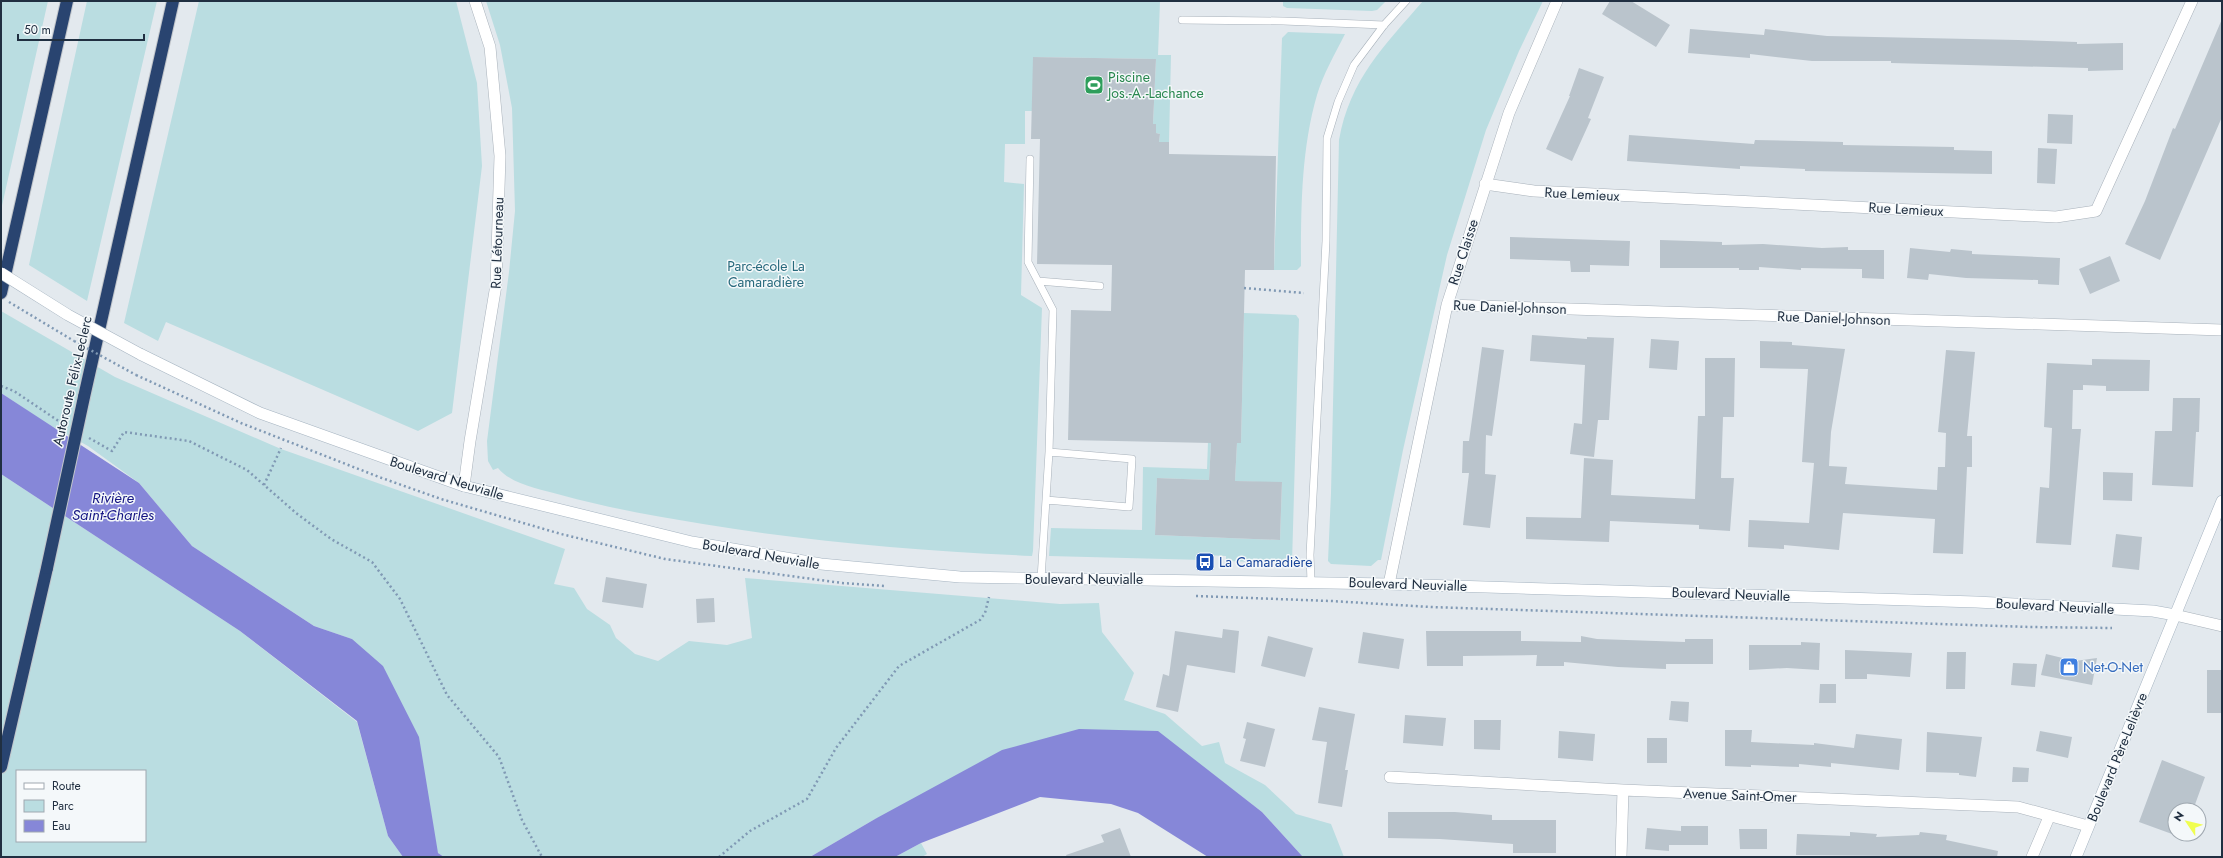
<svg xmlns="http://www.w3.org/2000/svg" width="2223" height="858" font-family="Jost,sans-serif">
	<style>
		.green { fill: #badde1; fill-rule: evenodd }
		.water { fill: #8687d8 }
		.building { fill: #bac4cc }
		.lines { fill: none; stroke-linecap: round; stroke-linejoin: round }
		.service-casing { stroke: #a8b1ba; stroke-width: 8 }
		.minor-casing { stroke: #a8b1ba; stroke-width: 12 }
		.tertiary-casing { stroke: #a8b1ba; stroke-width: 12 }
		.secondary-casing { stroke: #a6b4c1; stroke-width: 12 }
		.motorway-casing { stroke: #c1c5ca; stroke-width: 14 }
		.path { stroke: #8099b4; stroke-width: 2.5; stroke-dasharray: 2 3; stroke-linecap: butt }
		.service { stroke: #fff; stroke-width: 7 }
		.minor { stroke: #fff; stroke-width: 11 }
		.tertiary { stroke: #fff; stroke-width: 11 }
		.secondary { stroke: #fff; stroke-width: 11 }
		.motorway { stroke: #294470; stroke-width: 12 }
		.secondary-bridge-casing { stroke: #a6b4c1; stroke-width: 12; stroke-linecap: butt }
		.motorway-bridge-casing { stroke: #c1c5ca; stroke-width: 14; stroke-linecap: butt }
		.path-bridge { stroke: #8099b4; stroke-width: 2.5; stroke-dasharray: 2 3; stroke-linecap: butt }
		.secondary-bridge { stroke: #fff; stroke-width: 11 }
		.motorway-bridge { stroke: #294470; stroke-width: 12 }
		.labels { text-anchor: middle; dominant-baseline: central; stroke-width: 3; stroke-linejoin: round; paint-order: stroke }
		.leisure-label { font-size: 14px; fill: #27864d; stroke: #f4f8fa; text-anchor: start }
		.street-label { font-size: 14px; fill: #202f41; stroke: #f4f8fa }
		.park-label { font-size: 14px; fill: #27697c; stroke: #f4f8fa }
		.transit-label { font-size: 14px; fill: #164399; stroke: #f4f8fa; text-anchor: start }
		.shop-label { font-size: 14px; fill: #366cbe; stroke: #f4f8fa; text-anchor: start }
		.water-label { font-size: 15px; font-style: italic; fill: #151583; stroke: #f4f8fa }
	</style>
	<rect width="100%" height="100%" fill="#e3e9ee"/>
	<!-- green -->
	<path class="green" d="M1 1H48L1 210Z
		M87 1H157L87 301 29 265Z
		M199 1H456L477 83 482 166 452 413 418 431 166 322 158 341 124 323Z
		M486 1H1160L1158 55H1171L1169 142H1159L1160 134 1156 133V125L1153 124 1156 59 1034 57 1032 111H1025V144H1005L1004 182 1024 184 1021 295 1042 308 1033 551 1032 556C922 551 812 542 703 524 655 516 608 508 561 495 540 489 512 485 498 468L493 470 488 461 487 441 509 272 515 211 512 108 500 45Z
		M1283 1H1386L1377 10 1372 11 1287 8 1283 6Z
		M1423 1H1543L1519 51 1486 130 1447 255 1403 450 1381 560H1378L1371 566 1331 564 1328 561 1331 493 1339 140C1350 79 1384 46 1423 1Z
		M1288 32 1345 34C1335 54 1323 74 1317 95 1301 150 1301 209 1301 266L1297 270H1274L1282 38Z
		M1 311 115 377 281 449 565 549 554 584 574 588 587 609 610 625 616 638 635 654 658 661 689 641 727 645 752 638 745 578 1060 604 1099 603 1102 632 1134 673 1124 700 1165 714 1202 746 1219 742 1225 763 1265 785 1296 814 1331 824 1344 857H1303L1262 812 1158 732 875 819 810 857H444L438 853 352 639 314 626 192 546 139 483 88 446 46 423 1 393Z
		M1244 313 1296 315 1299 319 1292 563 1226 561V556L1205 555 1204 560 1049 556 1051 528 1142 530 1143 467 1207 469 1208 442 1211 443 1209 480 1157 478 1155 535 1280 540 1282 483 1235 481 1237 443H1241Z
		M1 474 240 631 357 722 388 836 403 857H1ZM17 771H145V841H17Z
		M921 843 927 854 922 857H895Z"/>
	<!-- water -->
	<path class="water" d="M1 393 139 483 192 546 314 626 352 639 383 666 419 737 438 853 444 857H403L388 836 357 721 240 631 1 474Z
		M1079 729 1158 731 1262 812 1303 857H1208L1138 813 1111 804 1040 797 921 843 895 857H810L875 819 1002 750Z"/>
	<!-- building -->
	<path class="building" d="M1610 1H1631L1670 25 1656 47 1602 14Z
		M2222 19V117L2160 260 2125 244 2145 201 2173 128 2175 129Z
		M1690 29 1764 35 1765 29 1827 36 2018 40 2077 42V44L2123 43V70L2088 71V68L1891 63V61H1812L1750 54V58L1688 53Z
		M1033 57 1156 59 1153 124H1156V133L1160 134 1159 142H1169V154L1276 156 1274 270H1245L1241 443H1237L1235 481 1282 482 1280 540 1155 535 1157 478 1209 480 1211 443 1068 440 1071 310 1111 311 1112 265 1037 264 1040 139H1031Z
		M1579 68 1604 77 1588 118 1591 119 1572 161 1546 149 1570 96H1569Z
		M2048 114 2073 115 2072 144 2047 143Z
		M1629 135 1754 144 1755 140 1843 142V145L1954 147V150L1992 151V174L1805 171V169L1740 166V169L1627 161Z
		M2038 148 2057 149 2055 184 2037 183Z
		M1510 237 1630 241 1629 266 1590 265V272H1571L1570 261 1510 259Z
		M1660 240 1722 242V245L1763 244 1822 248 1848 247V250H1884V279L1862 278V269L1801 268V270L1759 267V270H1739V268H1660Z
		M1910 248 1950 252 1951 249 1972 251V254L2060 258 2059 285 2038 284V280L1966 278 1929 274 1928 280 1907 278Z
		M2110 256 2120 281 2090 294 2079 269Z
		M1532 335 1587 339V337L1614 338 1609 420H1598L1594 457 1570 454 1574 423 1582 424 1585 365 1530 361Z
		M1651 339 1679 341 1677 370 1649 368Z
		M1760 341 1792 342V345L1845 349 1831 432 1829 466 1847 467 1845 484 1937 490 1938 467H1945L1946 433 1938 432 1946 350 1975 352 1967 436H1972V467H1967L1963 554 1933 553 1935 519 1843 513 1839 550 1784 545V549L1748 547 1749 520 1809 523 1814 463 1802 462 1808 369 1760 368Z
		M1482 347 1504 350 1492 436 1486 435 1485 474 1496 475 1490 528 1463 525 1469 473H1462L1463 441H1469Z
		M1705 358H1735L1734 417H1723L1721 478H1734L1730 531 1699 529V525L1610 521 1609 542 1526 539V517L1581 518 1584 458 1613 460 1611 495 1695 499 1698 416H1705Z
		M2092 359 2150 360 2149 391H2106V386L2083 385V390H2073L2072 429H2081L2071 545 2036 543 2040 487 2049 488 2052 428 2044 427 2047 363 2092 365Z
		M2173 398H2200L2199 432H2196L2193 487 2152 485 2155 431H2172Z
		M2103 472 2133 473 2132 501 2103 500Z
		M2116 534 2142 537 2139 570 2112 567Z
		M606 577 647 584 643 608 602 602Z
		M714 598 715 622 697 623 696 599Z
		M1223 629 1239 631 1235 673 1187 665 1178 712 1156 707 1163 674 1169 676 1175 631 1222 638Z
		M1426 631H1521V641L1581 642V636L1597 639 1685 642V639H1713V664H1666V669L1618 667 1564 662V666H1536L1537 655 1463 656V666H1427Z
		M1363 632 1404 639 1399 669 1358 663Z
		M1268 636 1313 648 1305 677 1261 666Z
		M1801 642 1820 643 1819 670 1787 668 1749 670V645H1801Z
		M1845 650 1912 653 1910 677 1867 674V679H1845Z
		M1947 652H1966L1965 689H1946Z
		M2046 654 2075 661 2097 658 2092 685 2041 675Z
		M2013 663 2037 664 2035 687 2011 685Z
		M2207 670H2222V713H2207Z
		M1820 684H1836V703H1819Z
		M1671 701 1689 702 1688 722 1669 720Z
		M1319 707 1355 714 1345 770H1348L1342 807 1318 803 1327 742 1312 740Z
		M1405 715 1446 718 1443 746 1403 743Z
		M1474 720H1501L1500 750 1474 749Z
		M1247 722 1275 729 1265 767 1240 761 1246 739 1243 738Z
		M1725 730H1752L1751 742 1814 745V743L1854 748 1856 734 1902 739 1899 770 1831 763V767L1799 764V767L1751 765V767L1725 766Z
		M1559 731 1595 734 1593 761 1558 758Z
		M2040 731 2072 737 2068 758 2036 751Z
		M1927 732 1982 737 1976 777 1959 775V773L1926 772Z
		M1647 738H1667V763H1647Z
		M2162 760 2205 777 2193 810H2175V834H2184L2183 838 2139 822Z
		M2013 767 2029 768 2028 782H2012Z
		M1388 812H1455L1492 815V820H1556V853H1513V844L1440 839 1388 838Z
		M1681 826H1708V845H1669V851L1645 849 1647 828 1681 831Z
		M1120 828 1131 857H1067L1066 855 1104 842 1101 835Z
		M1739 829H1767V849H1740Z
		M1850 832 1877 834 1876 837 1919 835 1920 832 1947 835 1946 840 1998 851 1997 857 1796 855 1797 834 1850 836Z"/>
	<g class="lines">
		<defs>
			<path id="service" d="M1182 20 1283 21 1384 25
				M1030 159 1028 262 1053 310 1049 452
				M1038 281 1100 286
				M1041 579 1049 452 1132 459 1129 507 1046 500
				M1311 582 1310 555 1326 241 1327 138 1338 102 1354 65 1384 25 1406 1"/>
			<path id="minor" d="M1485 184 1534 191 2056 217 2096 211 2192 1
				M1447 305 2222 330
				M1389 584 1447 305 1509 113 1557 1
				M2175 615 2222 626
				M1390 777 1623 790 2018 807 2088 826
				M1621 857 1623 790
				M2032 857 2049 817"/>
			<path id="tertiary" d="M464 486 470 441 496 285 500 156 490 47 475 1"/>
			<path id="secondary" d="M140 354 260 413 464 486 692 542 821 564 960 577 1389 584 1976 602 2153 611 2175 615
				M2076 857 2222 501"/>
			<path id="motorway" d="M1 293 67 1
				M84 397 173 1
				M1 767 47 568"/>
		</defs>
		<!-- service casing -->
		<use href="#service" class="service-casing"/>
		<!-- minor casing -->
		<use href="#minor" class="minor-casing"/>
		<!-- tertiary casing -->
		<use href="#tertiary" class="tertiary-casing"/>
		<!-- secondary casing -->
		<use href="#secondary" class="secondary-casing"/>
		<!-- motorway casing -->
		<use href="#motorway" class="motorway-casing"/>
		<!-- path -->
		<path class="path" d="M1244 288 1304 293
			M9 302 74 341
			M136 375 241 423 379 477 441 499 561 534 665 559 842 583 885 586
			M1 386 14 391 63 424
			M89 438 112 451 124 432 189 441 247 470 296 513 331 539 372 562 400 599 447 695 499 757 522 820 542 857
			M264 485 281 448
			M1196 596 1331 601 1431 607 2030 627 2112 628
			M719 857 750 831 807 799 836 748 899 666 980 620 985 613 989 597"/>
		<!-- service -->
		<use href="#service" class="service"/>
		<!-- minor -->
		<use href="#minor" class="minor"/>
		<!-- tertiary -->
		<use href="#tertiary" class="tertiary"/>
		<!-- secondary -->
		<use href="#secondary" class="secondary"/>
		<!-- motorway -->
		<use href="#motorway" class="motorway"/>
		<defs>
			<path id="secondary-bridge" d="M1 273 68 315 140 354"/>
			<path id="motorway-bridge" d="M47 568 84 397"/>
		</defs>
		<!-- secondary-bridge casing -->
		<use href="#secondary-bridge" class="secondary-bridge-casing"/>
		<!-- motorway-bridge casing -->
		<use href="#motorway-bridge" class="motorway-bridge-casing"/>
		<!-- path-bridge -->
		<path class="path-bridge" d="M74 341 136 375"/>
		<!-- secondary-bridge -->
		<use href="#secondary-bridge" class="secondary-bridge"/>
		<!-- motorway-bridge -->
		<use href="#motorway-bridge" class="motorway-bridge"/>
	</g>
	<!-- icons -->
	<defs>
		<symbol id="stadium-square" viewBox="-11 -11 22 22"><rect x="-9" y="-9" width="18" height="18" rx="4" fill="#2e9e5b" stroke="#f4f8fa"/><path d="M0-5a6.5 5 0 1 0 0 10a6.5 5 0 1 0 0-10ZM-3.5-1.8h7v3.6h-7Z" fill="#fff"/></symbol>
		<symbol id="bus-square" viewBox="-11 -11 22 22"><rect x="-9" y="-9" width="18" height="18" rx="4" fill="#1a4fb4" stroke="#f4f8fa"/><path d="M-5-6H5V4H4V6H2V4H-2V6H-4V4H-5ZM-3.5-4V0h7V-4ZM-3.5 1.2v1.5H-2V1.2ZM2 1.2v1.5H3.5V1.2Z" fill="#fff"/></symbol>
		<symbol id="shop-square" viewBox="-11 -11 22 22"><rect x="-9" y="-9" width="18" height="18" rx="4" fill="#3f7fe0" stroke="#f4f8fa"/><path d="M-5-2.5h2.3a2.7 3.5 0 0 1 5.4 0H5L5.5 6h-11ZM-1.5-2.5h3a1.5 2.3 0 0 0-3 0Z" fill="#fff"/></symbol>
	</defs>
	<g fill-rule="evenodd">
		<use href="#stadium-square" x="1083" y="74" width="22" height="22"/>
		<use href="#bus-square" x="1194" y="551" width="22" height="22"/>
		<use href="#shop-square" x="2058" y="656" width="22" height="22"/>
	</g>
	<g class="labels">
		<!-- leisure labels -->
		<g class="leisure-label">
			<text x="1108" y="77">Piscine<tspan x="1108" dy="16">Jos.-A.-Lachance</tspan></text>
		</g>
		<!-- street labels -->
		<g class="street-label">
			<text transform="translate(1582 194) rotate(3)">Rue Lemieux</text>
			<text transform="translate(1906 209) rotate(3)">Rue Lemieux</text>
			<text transform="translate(497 243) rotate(-88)">Rue Létourneau</text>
			<text transform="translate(1463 252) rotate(-72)">Rue Claisse</text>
			<text transform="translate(1510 307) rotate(2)">Rue Daniel-Johnson</text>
			<text transform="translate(1834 318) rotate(2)">Rue Daniel-Johnson</text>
			<text transform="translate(72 381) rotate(-77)">Autoroute Félix-Leclerc</text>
			<text transform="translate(447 478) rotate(17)">Boulevard Neuvialle</text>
			<text transform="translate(761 554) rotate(10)">Boulevard Neuvialle</text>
			<text x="1084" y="579">Boulevard Neuvialle</text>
			<text transform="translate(1408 584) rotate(2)">Boulevard Neuvialle</text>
			<text transform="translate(1731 594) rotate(2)">Boulevard Neuvialle</text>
			<text transform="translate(2055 606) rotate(3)">Boulevard Neuvialle</text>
			<text transform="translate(2117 757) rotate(-68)">Boulevard Père-Lelièvre</text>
			<text transform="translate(1740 795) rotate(2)">Avenue Saint-Omer</text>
		</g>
		<!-- park labels -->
		<g class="park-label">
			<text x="766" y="266">Parc-école La<tspan x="766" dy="16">Camaradière</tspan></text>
		</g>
		<!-- transit labels -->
		<g class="transit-label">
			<text x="1219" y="562">La Camaradière</text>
		</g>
		<!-- shop labels -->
		<g class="shop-label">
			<text x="2083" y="667">Net-O-Net</text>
		</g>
		<!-- water labels -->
		<g class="water-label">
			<text x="113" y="498">Rivière<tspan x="113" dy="17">Saint-Charles</tspan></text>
		</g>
	</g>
	<!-- border -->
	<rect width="2223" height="858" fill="none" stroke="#202f41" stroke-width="4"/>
	<!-- legend -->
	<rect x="16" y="770" width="130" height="72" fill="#f4f8fa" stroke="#9fa8b0"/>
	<rect x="24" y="783" width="20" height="6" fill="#ffffff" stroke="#9fa8b0"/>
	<text x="52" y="790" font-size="12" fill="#202f41">Route</text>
	<rect x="24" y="800" width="20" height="12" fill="#badde1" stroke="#9fa8b0"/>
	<text x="52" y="810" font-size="12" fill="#202f41">Parc</text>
	<rect x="24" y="820" width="20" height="12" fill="#8687d8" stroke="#9fa8b0"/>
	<text x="52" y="830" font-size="12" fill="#202f41">Eau</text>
	<!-- north arrow -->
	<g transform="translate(2187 822) rotate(305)"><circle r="19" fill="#f4f8fa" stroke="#9fa8b0"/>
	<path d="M0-3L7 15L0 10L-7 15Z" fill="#f0fe50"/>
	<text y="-6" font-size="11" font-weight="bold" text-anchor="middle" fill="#202f41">N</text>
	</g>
	<!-- scale -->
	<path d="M18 34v6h126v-6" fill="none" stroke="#202f41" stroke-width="2"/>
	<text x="24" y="34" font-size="12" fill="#202f41" stroke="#f4f8fa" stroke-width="3" paint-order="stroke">50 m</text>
</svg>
